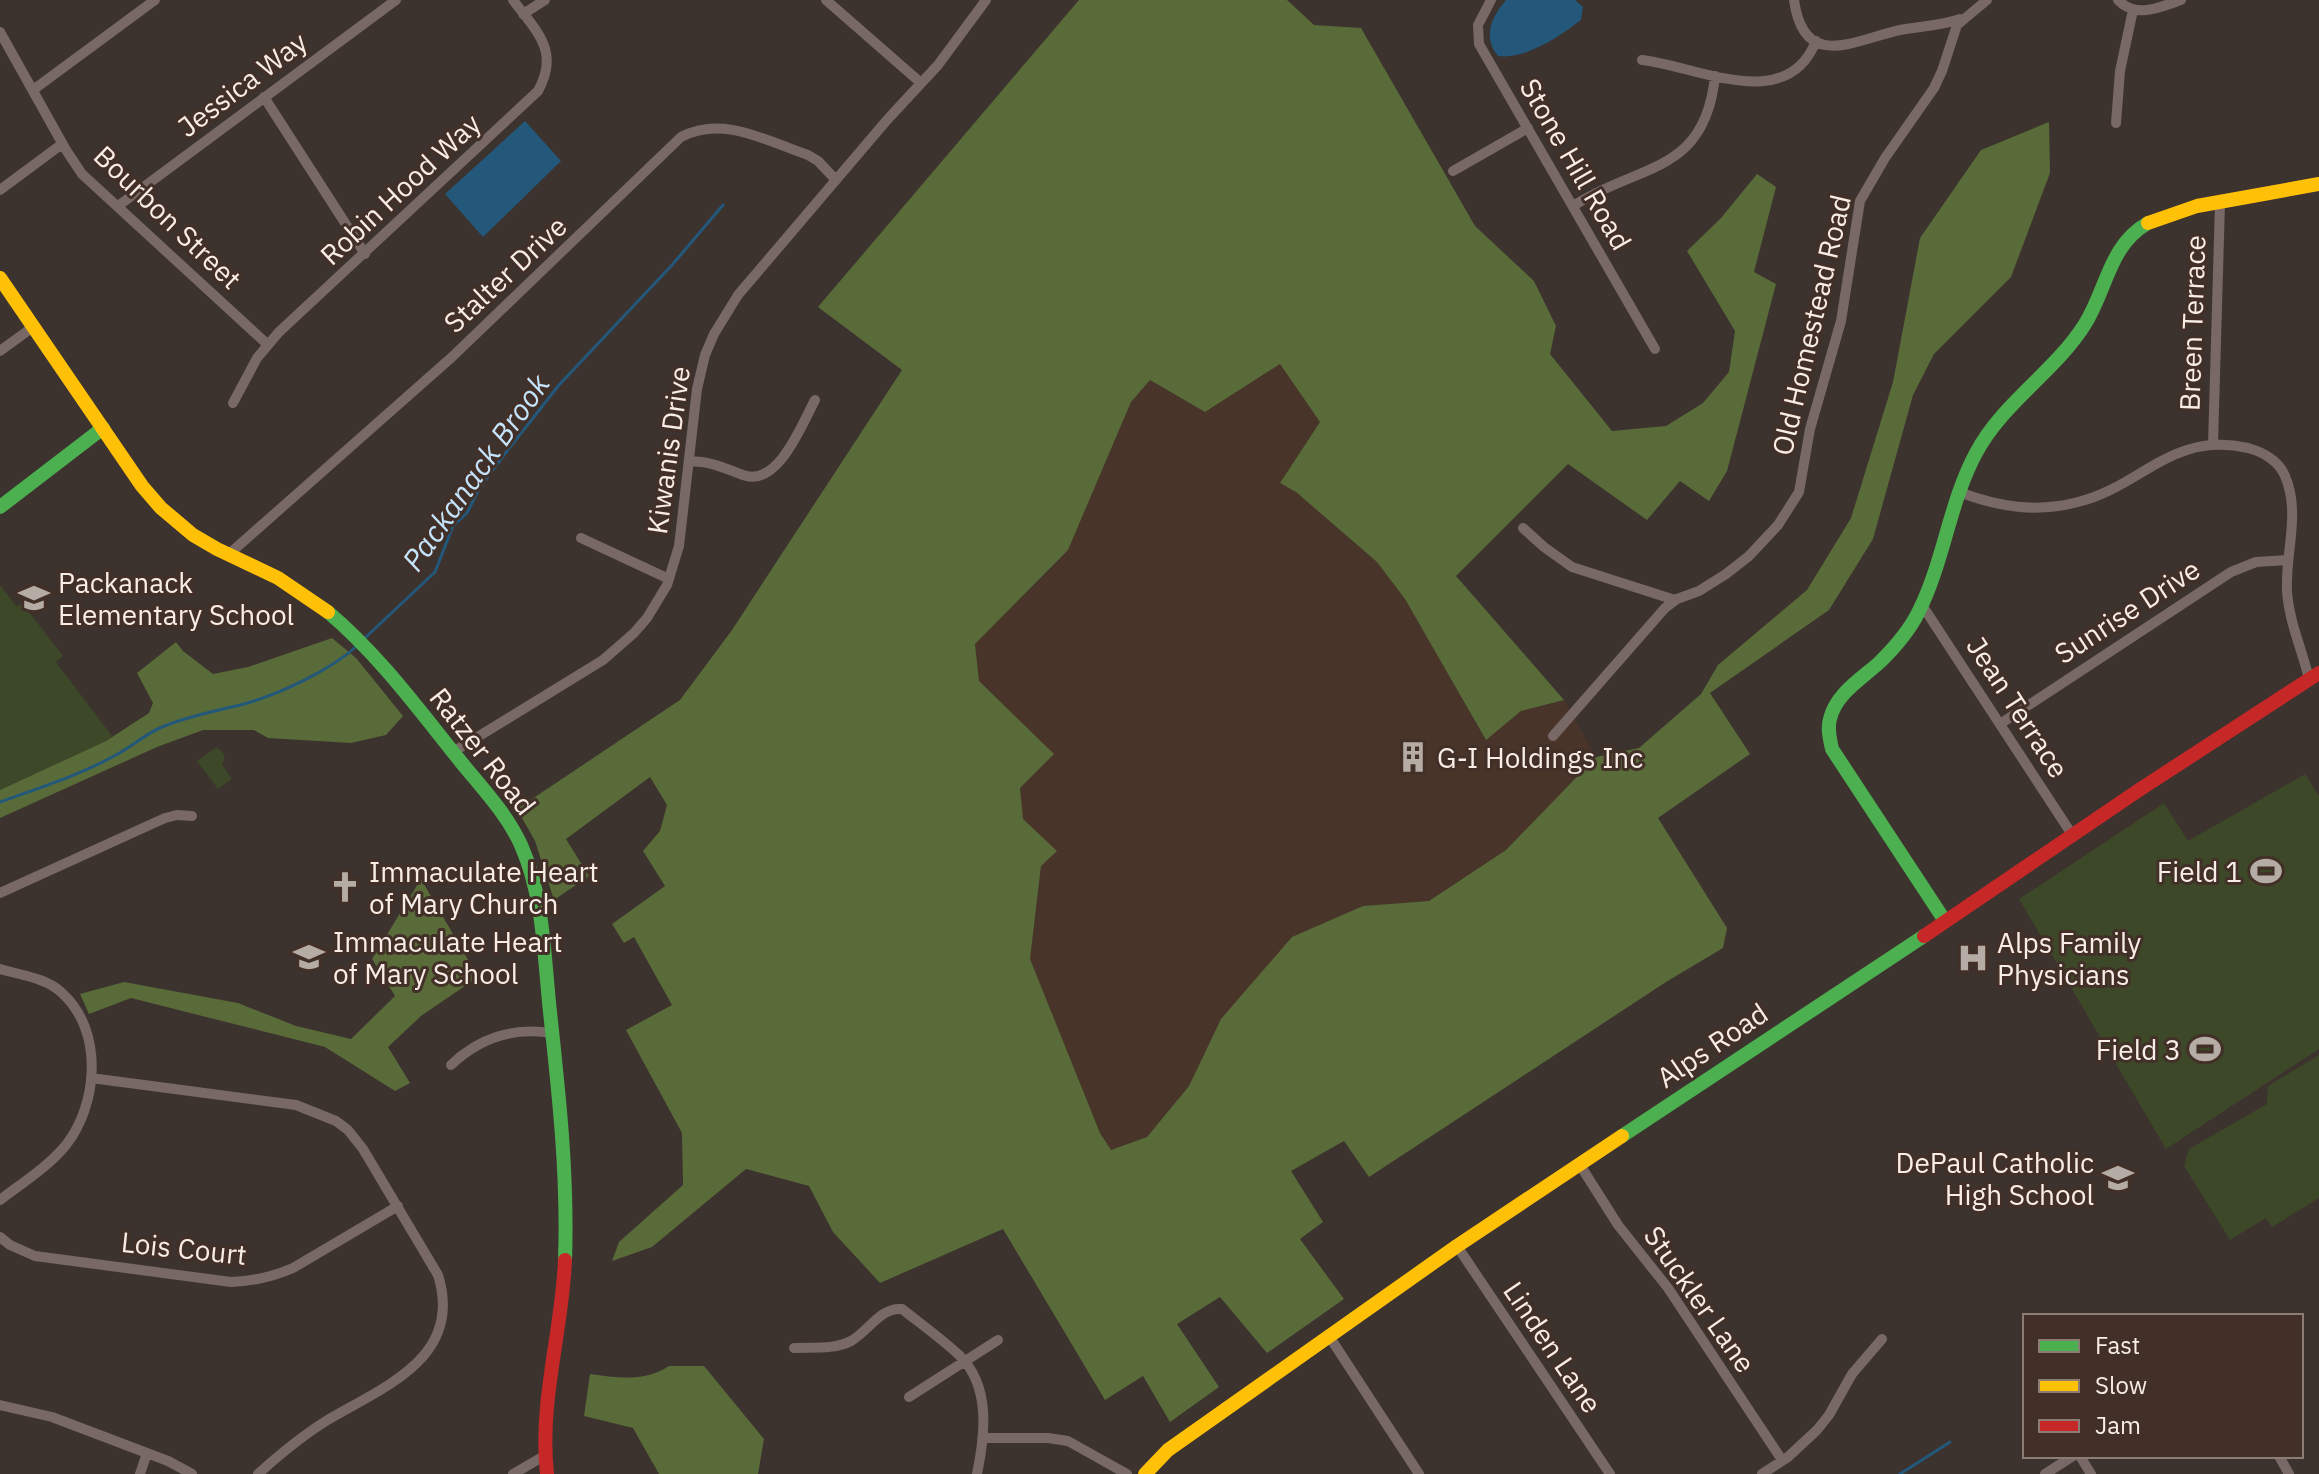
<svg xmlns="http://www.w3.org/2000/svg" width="2319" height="1474" font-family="'IBM Plex Sans',sans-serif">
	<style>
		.built { fill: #49342a }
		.green { fill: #3c4827 }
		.forest { fill: #596b38 }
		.water { fill: #23587b }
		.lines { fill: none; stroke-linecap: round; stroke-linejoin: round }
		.stream { stroke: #23587b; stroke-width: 3 }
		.street { stroke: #786866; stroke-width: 10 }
		.fast { stroke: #4caf50; stroke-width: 14 }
		.slow { stroke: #ffc107; stroke-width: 14 }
		.jam { stroke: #c62828; stroke-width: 14 }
		.labels { text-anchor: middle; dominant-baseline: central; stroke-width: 6; stroke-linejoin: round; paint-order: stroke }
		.street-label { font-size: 28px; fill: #f8ede7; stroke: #423028 }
		.poi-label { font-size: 28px; fill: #f8ede7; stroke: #423028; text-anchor: start }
		.water-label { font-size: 30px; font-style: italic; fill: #c4e4fc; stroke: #423028 }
	</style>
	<rect width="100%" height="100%" fill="#3c322e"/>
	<!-- built -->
	<path class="built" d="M1280 364 1320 422 1280 483 1296 492 1377 562 1405 599 1485 739 1521 711 1564 700 1596 757 1506 850 1429 901 1363 906 1221 1019 1189 1086 1147 1137 1111 1150 1100 1133 1030 959 1041 866 1022 819 1020 788 1054 754 978 681 975 643 1068 550 1131 402 1150 380 1205 412Z"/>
	<!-- green -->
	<path class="green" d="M0 585 17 607 22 603 63 656 56 662 112 736 106 741 0 790Z
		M215 748 220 749 225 757 222 764 232 779 218 789 197 761Z
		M2305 774 2319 796V1049L2166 1149 2019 899 2164 803 2188 841Z
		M2319 1055V1198L2272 1227 2266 1218 2230 1240 2184 1166 2189 1149 2267 1104 2268 1086Z"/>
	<!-- forest -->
	<path class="forest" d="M1079 0H1287L1314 25 1361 28 1475 226 1534 281 1556 326 1550 354 1612 431 1666 426 1703 403 1729 372 1735 331 1687 251 1721 218 1757 174 1776 187 1754 272 1776 284 1727 471 1709 501 1680 481 1647 520 1568 464 1456 576 1564 700 1521 711 1486 740 1405 599 1377 562 1296 492 1280 483 1320 422 1280 364 1205 412 1150 380 1131 402 1068 550 975 644 979 681 1054 754 1020 788 1023 819 1057 851 1041 866 1030 959 1100 1133 1111 1150 1147 1137 1189 1086 1221 1019 1292 937 1363 906 1429 901 1506 850 1596 757 1639 748 1701 694 1718 665 1807 590 1851 518 1893 382 1920 238 1981 150 2049 122 2050 173 2011 277 1934 354 1913 395 1873 539 1829 610 1710 693 1750 754 1658 818 1727 928 1723 948 1666 982 1369 1177 1344 1141 1291 1171 1323 1222 1300 1239 1344 1299 1267 1353 1220 1297 1177 1324 1219 1387 1170 1422 1143 1376 1105 1400 1003 1229 880 1283 833 1232 809 1186 746 1169 652 1247 612 1261 619 1242 683 1185 682 1133 626 1030 672 1005 634 937 624 943 612 924 665 886 643 851 660 831 667 805 650 777 566 839 589 876 554 900 535 841 517 809 680 700 732 630 902 370 818 307Z
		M332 638 356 658 403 716 386 735 351 743 268 738 254 730H203L157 747 0 818V790L106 741 149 713 153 703 137 673 176 642 183 651 213 674 248 667Z
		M421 879 478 977 421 1016 388 1047 410 1083 395 1091 325 1047 131 998 89 1014 80 994 124 982 238 1003 296 1026 351 1039 395 996 372 959Z
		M669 1366H704L764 1439 758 1474H659L633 1428 584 1416 590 1374C618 1378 645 1382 669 1366Z"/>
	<!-- water -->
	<path class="water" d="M1506 0H1575L1583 7 1581 20C1560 36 1525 60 1498 56 1482 37 1492 16 1506 0Z
		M525 121 561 161 483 237 445 194Z"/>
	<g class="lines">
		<!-- stream -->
		<path class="stream" d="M366 637 435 572 453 526 467 513 480 487 504 455 559 385 672 265 723 205
			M0 802C38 788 78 776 114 756 130 748 145 734 162 727 188 716 216 711 244 704 280 694 331 670 358 645
			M1900 1474 1950 1442"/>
		<!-- street -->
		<path class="street" d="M826 0 921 83
			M1491 0 1478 25 1479 44 1655 349
			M1794 0C1804 72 1854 40 1900 30 1920 26 1941 26 1960 19
			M2118 0C2136 19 2160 7 2181 0
			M523 14 545 0
			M0 32 66 150 82 174 267 344
			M1642 60C1697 66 1787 115 1816 41
			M33 90 155 0
			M264 97 365 254
			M2116 123 2120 71 2133 10
			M1453 171 1528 128
			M0 190 62 144
			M118 206 396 0
			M1573 206C1639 163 1705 175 1715 76
			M0 351 33 327
			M233 403 257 358 279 332 538 91C560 51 537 32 513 0
			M2213 445 2220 203
			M689 461C713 462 721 467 743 475 778 488 802 424 815 400
			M1959 492C1999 507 2036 513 2078 502 2143 486 2171 431 2248 448 2263 452 2279 461 2285 476 2301 513 2285 553 2287 591 2289 622 2302 649 2309 679
			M1523 528 1544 547 1572 567 1675 600
			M581 538 669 579
			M228 555 452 357 681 137C724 115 766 141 808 155L818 161 836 180
			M1922 605 2073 836
			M2000 724 2231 572 2256 562 2288 560
			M1553 736 1665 608 1677 599 1699 591 1726 574 1749 556 1778 525 1799 492 1810 429 1841 321 1860 201 1885 158 1934 88 1942 71 1957 25 1987 0
			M453 752 603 660 634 633 647 618 667 585 679 546 697 389 705 355 714 334 738 295 887 120 938 65 986 0
			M0 893 165 818 177 815 192 816
			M0 969C20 975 47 978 62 993 104 1031 98 1104 66 1145 48 1167 22 1183 0 1200
			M451 1065C479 1038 514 1027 552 1033
			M91 1078 296 1105 336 1121 348 1130 363 1149 438 1275C464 1358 383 1387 326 1421 302 1436 279 1455 258 1474
			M1580 1165 1618 1225 1668 1288 1782 1460
			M0 1237 10 1245 35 1256 231 1282C254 1281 273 1277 293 1268L398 1206
			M1457 1246 1610 1474
			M1329 1336 1419 1474
			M794 1348C812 1347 834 1350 851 1341 869 1331 880 1307 902 1309 921 1324 942 1339 960 1356 991 1387 985 1435 977 1474
			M909 1397 998 1340
			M0 1405 52 1417 168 1461 192 1474
			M984 1438H1048L1068 1441 1127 1474
			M2080 1456 2091 1474
			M2279 1456 2289 1474
			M140 1474 147 1453
			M513 1474 544 1456
			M1762 1474 1788 1457 1817 1430 1829 1415 1852 1374 1882 1339
			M2045 1474 2073 1456"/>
		<!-- fast -->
		<path class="fast" d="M0 507 103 428
			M328 612C379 655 419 710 461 762 482 788 507 814 521 845 544 897 544 957 550 1012 559 1095 568 1177 565 1260
			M1945 921 1832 749C1830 739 1827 729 1830 719 1836 693 1863 678 1881 661 1895 647 1909 631 1918 613 1944 562 1949 503 1976 453 2003 402 2055 372 2085 324 2107 289 2109 245 2148 223
			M1622 1136 1924 936"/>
		<!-- slow -->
		<path class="slow" d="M2148 223 2197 206 2319 184
			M0 278 142 486 161 508 193 535 217 549 278 578 328 612
			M1145 1474 1168 1450 1457 1246 1622 1136"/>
		<!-- jam -->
		<path class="jam" d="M1924 936 2139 790 2319 673
			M547 1474C539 1401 562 1333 565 1260"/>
	</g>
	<!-- icons -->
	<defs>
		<symbol id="school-bare" viewBox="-9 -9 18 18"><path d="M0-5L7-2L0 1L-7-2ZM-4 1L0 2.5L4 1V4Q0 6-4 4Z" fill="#b6aca6" stroke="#423028" stroke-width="2.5" paint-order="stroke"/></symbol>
		<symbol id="building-bare" viewBox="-9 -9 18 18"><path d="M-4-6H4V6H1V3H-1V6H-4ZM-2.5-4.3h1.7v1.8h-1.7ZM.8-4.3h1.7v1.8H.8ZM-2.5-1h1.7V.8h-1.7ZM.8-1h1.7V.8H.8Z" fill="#b6aca6" stroke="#423028" stroke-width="2.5" paint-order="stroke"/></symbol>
		<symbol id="stadium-bare" viewBox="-9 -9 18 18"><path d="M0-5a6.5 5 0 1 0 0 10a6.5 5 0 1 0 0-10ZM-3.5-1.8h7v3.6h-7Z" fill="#b6aca6" stroke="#423028" stroke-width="2.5" paint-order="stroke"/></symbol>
		<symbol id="church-bare" viewBox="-9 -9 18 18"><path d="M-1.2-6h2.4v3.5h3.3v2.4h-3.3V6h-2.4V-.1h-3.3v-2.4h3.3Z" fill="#b6aca6" stroke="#423028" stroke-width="2.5" paint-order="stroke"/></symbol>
		<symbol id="hospital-bare" viewBox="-9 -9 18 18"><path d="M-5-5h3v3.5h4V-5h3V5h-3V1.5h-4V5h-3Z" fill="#b6aca6" stroke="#423028" stroke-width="2.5" paint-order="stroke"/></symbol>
	</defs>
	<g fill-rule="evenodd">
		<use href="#school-bare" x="12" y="576" width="44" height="44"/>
		<use href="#building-bare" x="1391" y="735" width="44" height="44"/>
		<use href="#stadium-bare" x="2244" y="849" width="44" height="44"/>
		<use href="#church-bare" x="323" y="865" width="44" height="44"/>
		<use href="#school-bare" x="287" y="935" width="44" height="44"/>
		<use href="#hospital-bare" x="1951" y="936" width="44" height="44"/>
		<use href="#stadium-bare" x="2183" y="1027" width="44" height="44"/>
		<use href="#school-bare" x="2096" y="1156" width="44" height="44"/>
	</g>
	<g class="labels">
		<!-- street labels -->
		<g class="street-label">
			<text transform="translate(242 84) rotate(-37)">Jessica Way</text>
			<text transform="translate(1576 164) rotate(60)">Stone Hill Road</text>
			<text transform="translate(400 189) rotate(-43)">Robin Hood Way</text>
			<text transform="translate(168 217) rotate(44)">Bourbon Street</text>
			<text transform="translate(505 274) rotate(-43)">Stalter Drive</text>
			<text transform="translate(2192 323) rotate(-88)">Breen Terrace</text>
			<text transform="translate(1811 325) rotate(-77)">Old Homestead Road</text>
			<text transform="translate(668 450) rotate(-82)">Kiwanis Drive</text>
			<text transform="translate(2127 611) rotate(-33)">Sunrise Drive</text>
			<text transform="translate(2018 707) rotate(57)">Jean Terrace</text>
			<text transform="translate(483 751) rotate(52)">Ratzer Road</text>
			<text transform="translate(1712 1045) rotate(-34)">Alps Road</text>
			<text transform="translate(184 1248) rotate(6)">Lois Court</text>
			<text transform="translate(1700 1299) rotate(55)">Stuckler Lane</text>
			<text transform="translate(1553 1347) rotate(56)">Linden Lane</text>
		</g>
		<!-- poi labels -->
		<g class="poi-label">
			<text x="58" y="582">Packanack<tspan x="58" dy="32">Elementary School</tspan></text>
			<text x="1437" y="757">G-I Holdings Inc</text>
			<text x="369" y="871">Immaculate Heart<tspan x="369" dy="32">of Mary Church</tspan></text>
			<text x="2242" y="871" text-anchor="end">Field 1</text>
			<text x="333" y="941">Immaculate Heart<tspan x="333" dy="32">of Mary School</tspan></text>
			<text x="1997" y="942">Alps Family<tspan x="1997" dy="32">Physicians</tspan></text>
			<text x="2181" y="1049" text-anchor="end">Field 3</text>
			<text x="2094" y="1162" text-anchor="end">DePaul Catholic<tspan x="2094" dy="32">High School</tspan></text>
		</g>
		<!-- water labels -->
		<g class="water-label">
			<text transform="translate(475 472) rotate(-55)">Packanack Brook</text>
		</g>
	</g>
	<!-- legend -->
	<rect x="2023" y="1314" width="280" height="144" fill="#423028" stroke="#8b7c74" stroke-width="2"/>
	<rect x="2039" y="1340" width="40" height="12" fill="#4caf50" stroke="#8b7c74" stroke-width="2"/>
	<text x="2095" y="1354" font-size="24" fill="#f8ede7">Fast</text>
	<rect x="2039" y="1380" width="40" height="12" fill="#ffc107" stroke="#8b7c74" stroke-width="2"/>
	<text x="2095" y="1394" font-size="24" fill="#f8ede7">Slow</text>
	<rect x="2039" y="1420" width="40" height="12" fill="#c62828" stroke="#8b7c74" stroke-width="2"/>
	<text x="2095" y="1434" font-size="24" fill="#f8ede7">Jam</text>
</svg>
